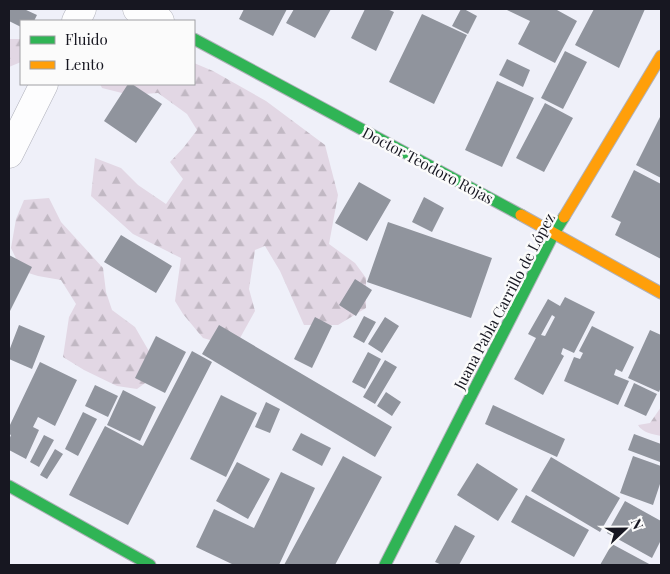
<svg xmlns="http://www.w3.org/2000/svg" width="670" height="574" font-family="'Playfair Display',serif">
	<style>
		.forest { fill: url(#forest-firs) }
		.building { fill: #90949d; fill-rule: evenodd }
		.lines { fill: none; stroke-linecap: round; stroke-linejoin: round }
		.street-casing { stroke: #b0b1ba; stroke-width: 29 }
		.fast-casing { stroke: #b0b1ba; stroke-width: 13 }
		.slow-casing { stroke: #b0b1ba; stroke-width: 13 }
		.street { stroke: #fdfdfe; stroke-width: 28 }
		.fast { stroke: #30b455; stroke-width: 11 }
		.slow { stroke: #ff9f0a; stroke-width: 11 }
		.labels { text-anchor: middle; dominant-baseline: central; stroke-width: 5; stroke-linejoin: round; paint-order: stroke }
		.street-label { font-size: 15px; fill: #171721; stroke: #fbfbfb }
	</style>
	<defs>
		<pattern id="forest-firs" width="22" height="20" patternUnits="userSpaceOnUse" patternTransform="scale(1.25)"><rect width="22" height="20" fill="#e2d7e4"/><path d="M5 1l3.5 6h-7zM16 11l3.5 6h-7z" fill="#c1b8c3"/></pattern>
	</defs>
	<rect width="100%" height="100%" fill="#eff0f9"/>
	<!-- forest -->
	<path class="forest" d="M9 39H21V62L9 67Z
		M194 63 213 71 266 101 325 145 338 195 329 244 355 263 366 278V308L338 325H304L280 271 265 246 255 250 249 289 255 311 235 347 203 338 183 314 175 301 181 258 133 234 91 196 95 158 121 168 138 185 166 204 183 179 170 162 184 147 197 130 187 114 158 93 130 95 102 88 100 84H194Z
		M49 198 61 222 103 268 106 292 112 310 135 327 150 353 148 381 137 389 117 386 84 370 63 357 69 317 76 304 61 280 38 276 22 271 11 248 16 219 24 200Z
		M661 407V436C652 434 643 433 638 425L650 423Z"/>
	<!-- building -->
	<path class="building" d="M9 9H24L37 15 34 21H21V27L9 21Z
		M244 9H287L273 36 239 19Z
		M294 9H331L315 38 286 23Z
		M365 9H387L394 12 376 51 351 38Z
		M461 9H464L477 16 468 34 452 26Z
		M505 9H557V10L577 21 555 63 518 44 530 21Z
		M594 9H645L619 68 575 45Z
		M422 14 467 35 434 104 389 82Z
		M565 51 587 62 563 109 541 98Z
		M507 59 530 70 523 87 499 75Z
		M497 81 534 98 502 167 465 150Z
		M128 84H132L162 104 136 143 104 121Z
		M545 103 573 118 544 172 516 158Z
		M661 115V178L636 165Z
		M634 170 661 184V259L615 235 621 222 611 217Z
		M359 182 391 200 367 241 335 223Z
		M424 197 444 208 432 232 412 222Z
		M388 222 492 258 471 318 367 282Z
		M121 235 172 266 156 293 104 262Z
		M9 255 32 267 9 313Z
		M355 279 372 290 356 316 339 305Z
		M565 297 595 312 574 353 563 348 561 354 564 356 543 395 514 379 536 338 528 334 548 299 560 306ZM552 315 555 317 545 336 541 335Z
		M364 316 376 322 364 343 353 337Z
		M315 317 332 326 312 368 294 359Z
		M385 317 399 326 382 353 368 344Z
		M19 325 45 336 32 369 9 359V351Z
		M219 325 392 427 375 457 202 354Z
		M592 326 634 347 622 372 616 369 614 375 629 381 618 405 564 381 574 357 580 359 583 353 579 351Z
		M650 330 661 335V387L659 392 628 378Z
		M156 336 186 352 165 393 135 378Z
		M192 351 212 362 128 525 69 495 105 426 143 446Z
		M368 352 381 359 365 389 352 382Z
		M385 360 397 367 375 404 363 397Z
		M40 362 77 380 55 426 38 417 33 427 39 430 26 459 9 450V440L11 435 9 434V427Z
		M634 383 657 394 646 416 624 406Z
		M95 385 118 396 108 417 85 406Z
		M123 390 156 407 140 441 107 425Z
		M386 392 401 402 392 416 377 406Z
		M221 395 257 413 226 477 190 459Z
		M266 402 280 409 270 433 255 427Z
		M493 405 565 439 557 457 485 424Z
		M83 412 97 419 78 456 65 449Z
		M301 433 331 448 322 466 292 450Z
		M634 434 661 444V458L660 462 628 450Z
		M44 435 54 440 39 467 30 462Z
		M55 449 63 454 47 479 40 475Z
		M343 456 382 477 335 565H284Z
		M633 456 661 466V481L653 505 620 493Z
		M551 457 620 498 600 532 531 491Z
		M237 462 270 479 248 519 216 501Z
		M477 463 518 489 498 521 457 495Z
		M281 472 315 488 279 565H234L196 547 214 509 254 528Z
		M526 495 589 530 574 557 511 522Z
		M625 501 661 521V540L652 558 607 533Z
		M455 525 475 536 459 565H442L435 562Z
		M612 544 651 565H600Z"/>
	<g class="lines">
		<defs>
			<path id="street" d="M137 9 160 21
				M76 21 82 9
				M9 154 44 84"/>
			<path id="fast" d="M194 39 521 215
				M9 486 150 565
				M385 565 554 233 564 217"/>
			<path id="slow" d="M521 215 661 293
				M564 217 661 56"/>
		</defs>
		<!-- street casing -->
		<use href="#street" class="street-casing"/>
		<!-- fast casing -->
		<use href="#fast" class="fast-casing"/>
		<!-- slow casing -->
		<use href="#slow" class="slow-casing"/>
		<!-- street -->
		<use href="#street" class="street"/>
		<!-- fast -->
		<use href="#fast" class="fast"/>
		<!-- slow -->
		<use href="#slow" class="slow"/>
	</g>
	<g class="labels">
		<!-- street labels -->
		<g class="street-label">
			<text transform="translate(428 165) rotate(28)">Doctor Teodoro Rojas</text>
			<text transform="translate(504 301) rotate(-62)">Juana Pabla Carrillo de López</text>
		</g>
	</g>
	<!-- border -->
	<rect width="670" height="574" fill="none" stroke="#171721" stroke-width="20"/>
	<!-- legend -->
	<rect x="20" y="20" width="175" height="65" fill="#fbfbfb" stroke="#a0a0a4"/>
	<rect x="30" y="36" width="25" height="8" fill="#30b455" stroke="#a0a0a4"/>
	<text x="65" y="45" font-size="15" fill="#171721">Fluido</text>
	<rect x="30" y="61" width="25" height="8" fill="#ff9f0a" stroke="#a0a0a4"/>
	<text x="65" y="70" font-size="15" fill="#171721">Lento</text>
	<!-- north arrow -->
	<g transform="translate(625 529) rotate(68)" stroke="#fbfbfb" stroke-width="4" paint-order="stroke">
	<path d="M0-4L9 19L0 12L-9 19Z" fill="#171721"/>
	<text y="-8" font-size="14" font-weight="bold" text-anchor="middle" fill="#171721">N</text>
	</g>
</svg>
